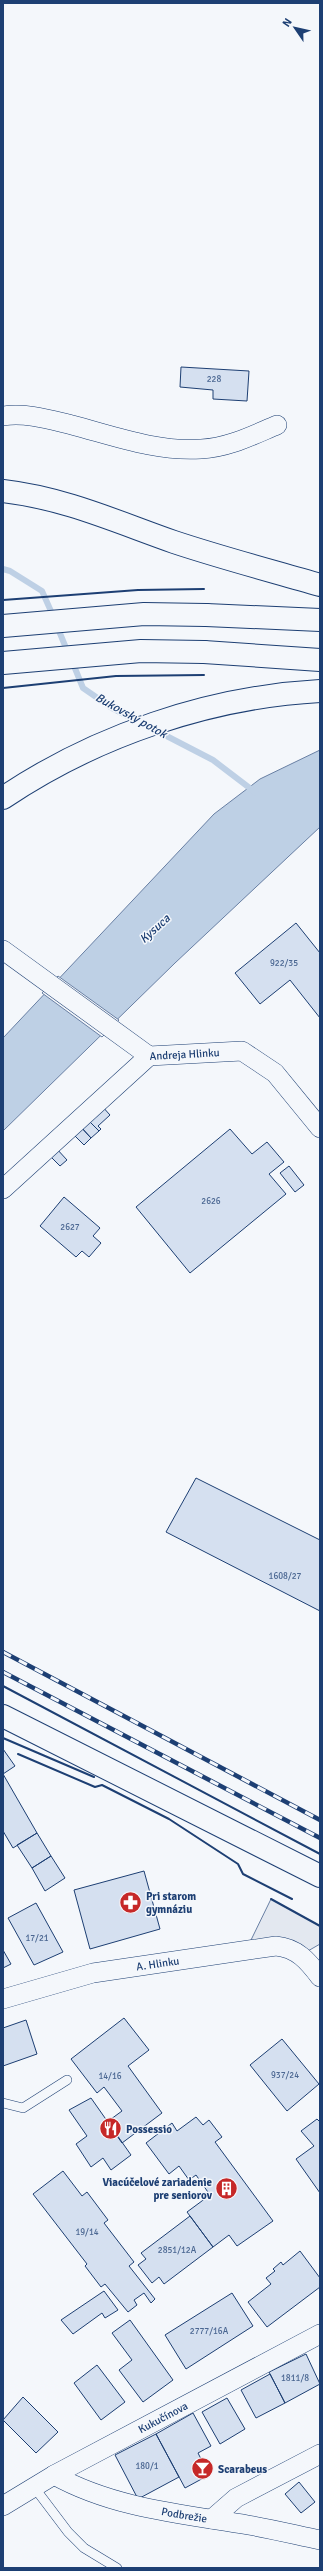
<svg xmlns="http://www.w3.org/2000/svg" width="323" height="2571" font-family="Signika,sans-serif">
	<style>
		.parking { fill: #e3e8f0; stroke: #687fa3 }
		.water { fill: #bed0e5; stroke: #687fa3 }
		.pier { fill: #f4f7fb; stroke: #687fa3 }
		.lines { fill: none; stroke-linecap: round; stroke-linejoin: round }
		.stream { stroke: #bed0e5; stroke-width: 6 }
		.building { fill: #d5e0f0; stroke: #1d3f73 }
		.lane-casing { stroke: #1d3f73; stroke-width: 10 }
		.street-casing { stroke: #1d3f73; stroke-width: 20 }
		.primary-casing { stroke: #1d3f73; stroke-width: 24 }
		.highway-casing { stroke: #1d3f73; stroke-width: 24 }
		.lane { stroke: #f4f7fb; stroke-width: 9 }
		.street { stroke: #f4f7fb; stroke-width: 19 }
		.primary { stroke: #f4f7fb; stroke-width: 22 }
		.highway { stroke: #f4f7fb; stroke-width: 22 }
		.rail-casing { stroke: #1d3f73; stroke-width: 4.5 }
		.rail { stroke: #f4f7fb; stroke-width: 3; stroke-dasharray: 9; stroke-linecap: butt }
		.wall { stroke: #1d3f73; stroke-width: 2 }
		.labels { text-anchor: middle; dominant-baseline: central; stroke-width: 3; stroke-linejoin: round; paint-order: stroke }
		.number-label { font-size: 9px; fill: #4b6792 }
		.street-label { font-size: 11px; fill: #1d3f73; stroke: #f4f7fb }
		.poi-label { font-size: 11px; font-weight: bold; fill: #1d3f73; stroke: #f4f7fb; text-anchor: start }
		.water-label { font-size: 12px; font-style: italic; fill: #1d3f73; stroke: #f4f7fb }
	</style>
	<rect width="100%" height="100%" fill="#f4f7fb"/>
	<!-- parking -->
	<path class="parking" d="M271 1899 320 1926V1944L301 1955 258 1947 251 1940Z"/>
	<!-- water -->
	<path class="water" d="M320 750V827L175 963 3 1131V1038L214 814 260 779Z"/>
	<!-- pier -->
	<path class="pier" d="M58 976 119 1020 102 1037 42 993Z"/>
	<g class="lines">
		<!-- stream -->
		<path class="stream" d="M3 569 10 571 42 591 54 618
			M57 626 68 653
			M72 661 83 688 112 708 141 723
			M155 730 213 760 255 792"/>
	</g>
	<!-- building -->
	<path class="building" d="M181 367 249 371 247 401 213 399V390L180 387Z
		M296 923 320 953V1018L290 980 260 1004 235 973Z
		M101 1105 110 1115 98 1126 101 1129 99 1131 87 1119Z
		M87 1119 99 1131 91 1138 80 1126Z
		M80 1126 91 1138 84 1145 72 1133Z
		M230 1129 252 1154 267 1142 284 1162 269 1174 286 1194 190 1273 136 1207Z
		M56 1148 67 1160 60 1166 49 1155Z
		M289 1166 304 1185 295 1192 280 1173Z
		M64 1197 100 1228 93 1236 101 1243 89 1257 82 1251 76 1257 40 1226Z
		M196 1478 320 1540V1611L166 1532Z
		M3 1749 15 1766 3 1774Z
		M3 1774 37 1833 13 1848 3 1831Z
		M37 1833 51 1856 32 1868 17 1845Z
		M51 1856 65 1878 45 1891 32 1868Z
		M144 1871 160 1929 90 1949 74 1890Z
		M36 1903 63 1952 34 1965 8 1918Z
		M3 1950 11 1964 3 1968Z
		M124 2018 149 2050 128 2066 162 2113 122 2143 107 2122 122 2111 104 2087 97 2093 71 2059Z
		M26 2020 37 2054 3 2066V2028Z
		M282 2039 319 2084 287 2111 250 2065Z
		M91 2098 131 2155 111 2170 103 2158 91 2167 76 2144 87 2136 69 2110Z
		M196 2117 203 2125 209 2120 222 2137 215 2142 273 2221 237 2246 229 2235 213 2247 187 2212 210 2195 196 2175 189 2180 179 2166 169 2174 146 2143 172 2123 177 2131Z
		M317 2119 320 2122V2193L296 2159 314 2146 301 2131Z
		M63 2171 82 2196 87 2192 108 2220 104 2223 134 2262 129 2266 155 2299 151 2303 144 2293 134 2300 137 2305 128 2312 105 2284 101 2287 85 2266 87 2264 33 2194Z
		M190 2216 213 2247 164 2284 159 2277 152 2283 138 2265 146 2259 141 2253Z
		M300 2251 320 2278V2287L267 2327 248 2302 271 2284 266 2278 275 2271 273 2269 281 2262 283 2265Z
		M104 2291 118 2310 105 2318 102 2313 73 2334 61 2320Z
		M232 2293 253 2326 186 2369 165 2335Z
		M130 2320 173 2380 143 2402 119 2370 132 2360 112 2333Z
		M306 2354 320 2384 285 2403 269 2372Z
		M97 2365 125 2402 101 2420 74 2383Z
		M270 2374 285 2403 256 2418 241 2390Z
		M23 2397 58 2432 36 2453 3 2420Z
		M227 2398 245 2429 220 2444 202 2412Z
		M193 2413 211 2446 198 2453 209 2475 185 2488 156 2434Z
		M156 2434 179 2477 138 2499 115 2455Z
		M299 2482 315 2502 301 2513 285 2494Z"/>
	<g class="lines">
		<defs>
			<path id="lane" d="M3 2103 23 2108 67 2080
				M34 2487 68 2532 84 2548 117 2568"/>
			<g id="street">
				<path d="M3 416C25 412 51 420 72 425 114 436 157 452 201 449 228 448 253 435 277 425"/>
				<path id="s1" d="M3 950 149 1056 242 1051 275 1073 320 1128"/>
				<path d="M3 1189 149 1056"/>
				<path id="s2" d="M3 1999 93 1973 276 1946C297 1948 308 1961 320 1977"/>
				<path id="s3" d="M54 2475C113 2508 182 2514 248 2525 272 2529 296 2535 320 2540"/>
				<path id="s4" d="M3 2506 54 2475 320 2334"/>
				<path d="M212 2519 236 2498 320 2454"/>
			</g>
			<path id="primary" d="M3 491C64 498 117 522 174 542 222 558 272 571 320 585
				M206 615 320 620
				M204 652 320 660
				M3 798C95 736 209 697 320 691
				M3 1716 320 1876"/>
			<path id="highway" d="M3 626 144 614 206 615
				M3 663 141 651 204 652"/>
		</defs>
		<!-- lane casing -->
		<use href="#lane" class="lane-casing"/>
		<!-- street casing -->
		<use href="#street" class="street-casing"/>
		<!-- primary casing -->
		<use href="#primary" class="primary-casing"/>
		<!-- highway casing -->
		<use href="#highway" class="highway-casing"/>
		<!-- lane -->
		<use href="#lane" class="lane"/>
		<!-- street -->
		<use href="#street" class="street"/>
		<!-- primary -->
		<use href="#primary" class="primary"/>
		<!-- highway -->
		<use href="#highway" class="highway"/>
		<defs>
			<path id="rail" d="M3 1652 320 1820
				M3 1672 320 1838"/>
		</defs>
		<!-- rail casing -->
		<use href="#rail" class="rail-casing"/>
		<!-- rail -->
		<use href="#rail" class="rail"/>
		<!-- wall -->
		<path class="wall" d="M3 600 138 590 204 589
			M3 688 116 676 204 675
			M3 1686 320 1854
			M3 1738 94 1777
			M18 1754 95 1787 102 1785 169 1819 238 1864 243 1874 292 1899
			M271 1899 320 1926"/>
	</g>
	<!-- icons -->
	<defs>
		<symbol id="pharmacy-disc" viewBox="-11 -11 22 22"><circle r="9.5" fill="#c62828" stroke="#f4f7fb"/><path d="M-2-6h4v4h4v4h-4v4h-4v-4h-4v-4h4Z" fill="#fff"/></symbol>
		<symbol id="restaurant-disc" viewBox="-11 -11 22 22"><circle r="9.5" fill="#c62828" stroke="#f4f7fb"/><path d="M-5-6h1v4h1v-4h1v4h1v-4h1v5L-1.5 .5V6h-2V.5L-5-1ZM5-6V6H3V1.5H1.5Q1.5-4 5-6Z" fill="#fff"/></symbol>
		<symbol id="building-disc" viewBox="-11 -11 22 22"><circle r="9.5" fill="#c62828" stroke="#f4f7fb"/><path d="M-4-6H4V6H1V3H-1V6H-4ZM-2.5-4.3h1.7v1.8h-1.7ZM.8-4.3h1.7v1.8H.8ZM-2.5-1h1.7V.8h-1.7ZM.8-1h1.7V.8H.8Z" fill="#fff"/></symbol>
		<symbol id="bar-disc" viewBox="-11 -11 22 22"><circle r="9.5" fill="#c62828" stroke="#f4f7fb"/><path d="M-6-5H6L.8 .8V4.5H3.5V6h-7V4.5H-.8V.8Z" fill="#fff"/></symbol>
	</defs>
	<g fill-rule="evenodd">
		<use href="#pharmacy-disc" x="118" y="1890" width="25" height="25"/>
		<use href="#restaurant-disc" x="98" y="2116" width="25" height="25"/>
		<use href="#building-disc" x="214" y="2176" width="25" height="25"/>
		<use href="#bar-disc" x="190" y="2456" width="25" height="25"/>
	</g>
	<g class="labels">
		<!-- number labels -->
		<g class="number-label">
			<text x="214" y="379">228</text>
			<text x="284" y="963">922/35</text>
			<text x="211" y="1201">2626</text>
			<text x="70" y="1227">2627</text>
			<text x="285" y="1576">1608/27</text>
			<text x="37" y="1938">17/21</text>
			<text x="285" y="2075">937/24</text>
			<text x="110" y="2076">14/16</text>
			<text x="87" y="2232">19/14</text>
			<text x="177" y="2250">2851/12A</text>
			<text x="209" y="2331">2777/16A</text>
			<text x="295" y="2378">1811/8</text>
			<text x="147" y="2466">180/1</text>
		</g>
		<!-- street labels -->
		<g class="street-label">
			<text stroke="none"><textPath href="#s1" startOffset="216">Andreja Hlinku</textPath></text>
			<text stroke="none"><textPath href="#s2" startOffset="159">A. Hlinku</textPath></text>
			<text stroke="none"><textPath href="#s4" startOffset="183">Kukučínova</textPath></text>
			<text stroke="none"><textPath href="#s3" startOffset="137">Podbrežie</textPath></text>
		</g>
		<!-- poi labels -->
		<g class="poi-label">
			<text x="146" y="1896">Pri starom<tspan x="146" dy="13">gymnáziu</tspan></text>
			<text x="126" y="2129">Possessio</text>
			<text x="212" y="2182" text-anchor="end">Viacúčelové zariadenie<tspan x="212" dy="13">pre seniorov</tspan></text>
			<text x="218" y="2469">Scarabeus</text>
		</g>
		<!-- water labels -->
		<g class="water-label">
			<text transform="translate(131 716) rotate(29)">Bukovský potok</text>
			<text transform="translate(155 929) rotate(-42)">Kysuca</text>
		</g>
	</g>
	<!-- border -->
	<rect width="323" height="2571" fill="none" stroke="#1d3f73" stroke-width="8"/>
	<!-- north arrow -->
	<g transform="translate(295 28) rotate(304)" stroke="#f4f7fb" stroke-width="3" paint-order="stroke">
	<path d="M0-3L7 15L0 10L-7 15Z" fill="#1d3f73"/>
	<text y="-6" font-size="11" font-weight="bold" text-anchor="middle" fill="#1d3f73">N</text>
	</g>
</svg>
